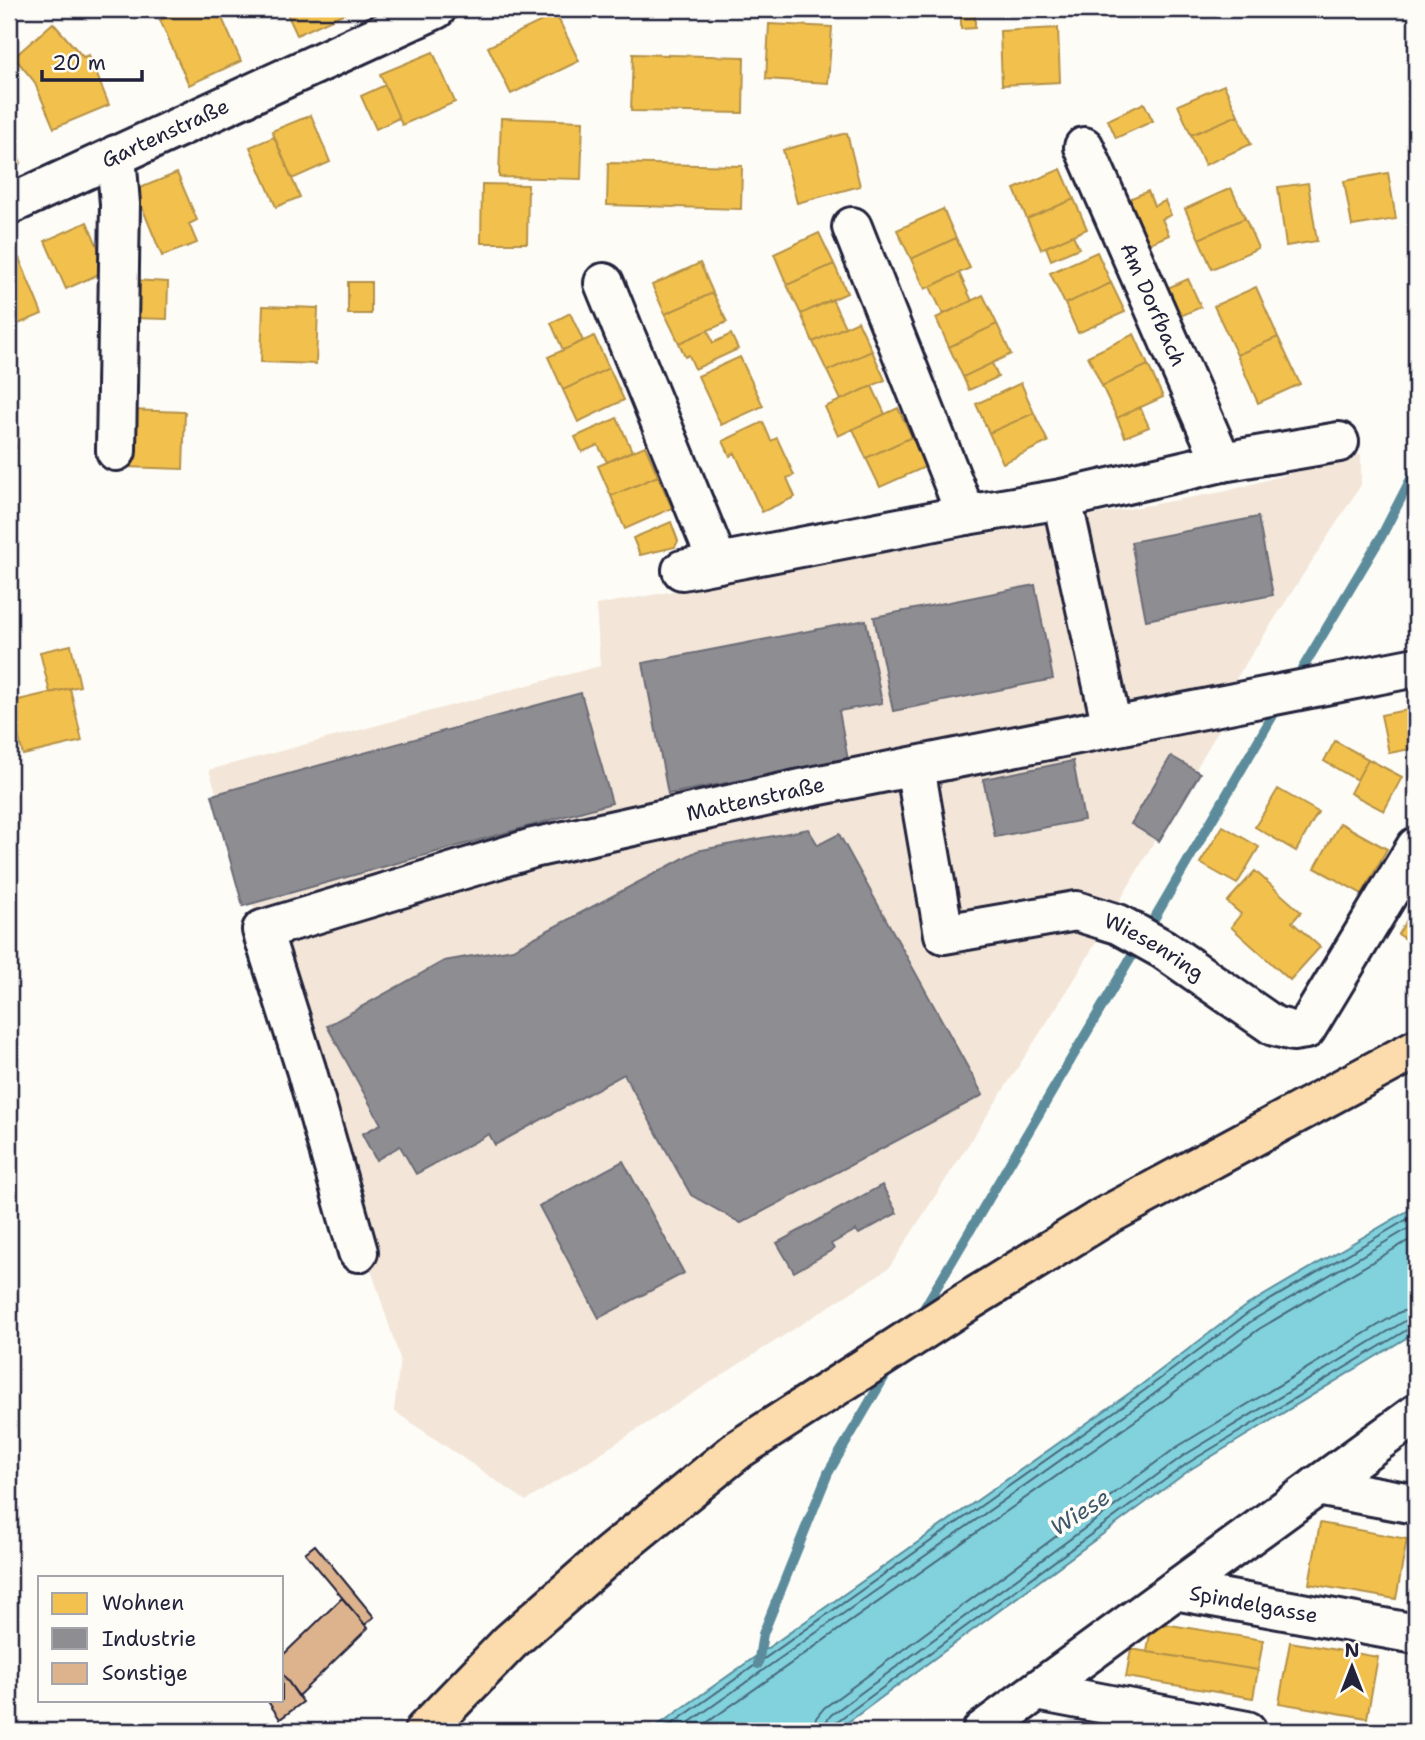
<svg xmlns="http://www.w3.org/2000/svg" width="1425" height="1740" font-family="'Shantell Sans',sans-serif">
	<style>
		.built { fill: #f3e6d8 }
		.water { fill: #81d2dc; stroke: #5b8c9c; stroke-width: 2 }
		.homes { fill: #f2c14e; stroke: #b49148; stroke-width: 2 }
		.industry { fill: #8d8d92; stroke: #6d6d78; stroke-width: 2 }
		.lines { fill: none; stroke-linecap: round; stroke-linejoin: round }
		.shore { stroke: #48687b; stroke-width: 2 }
		.stream { stroke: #5b8c9c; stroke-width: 10 }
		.building { fill: #ddb38e; stroke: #22223b; stroke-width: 2 }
		.minor-casing { stroke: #22223b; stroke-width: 44 }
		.major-casing { stroke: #22223b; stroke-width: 44 }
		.minor { stroke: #fdfcf7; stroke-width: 38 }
		.major { stroke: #fcdcac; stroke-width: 38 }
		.labels { text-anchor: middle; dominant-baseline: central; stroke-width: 7; stroke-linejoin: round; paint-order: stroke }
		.street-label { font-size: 21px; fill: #22223b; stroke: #fdfcf7 }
		.water-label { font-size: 23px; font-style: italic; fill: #3e576b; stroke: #fdfcf7 }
	</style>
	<rect width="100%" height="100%" fill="#fdfcf7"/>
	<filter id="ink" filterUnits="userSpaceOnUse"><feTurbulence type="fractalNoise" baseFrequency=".0143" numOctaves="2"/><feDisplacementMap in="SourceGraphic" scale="14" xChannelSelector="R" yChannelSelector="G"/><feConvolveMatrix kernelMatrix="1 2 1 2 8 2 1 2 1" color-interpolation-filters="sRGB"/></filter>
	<g filter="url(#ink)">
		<!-- built -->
		<path class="built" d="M1361 454V485L1237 677 1222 724 1076 977 889 1268 526 1501 394 1411 400 1359 209 770 600 666 596 605 1227 491Z"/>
		<!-- water -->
		<path class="water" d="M1416 1206V1332L1191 1469 836 1731H650L1141 1385 1244 1307Z"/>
		<!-- homes -->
		<path class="homes" d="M185 9H218L241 61 189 85 160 20Z
			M285 9H351L352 10 297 35Z
			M961 9H995L996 12H975V28L961 29Z
			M556 14 579 61 511 94 488 47Z
			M53 23 83 57 89 55 109 105 54 128 34 81 14 57Z
			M769 24 832 27 828 83 766 79Z
			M1058 28 1060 82 1002 85 1000 31Z
			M433 52 455 102 402 125 380 74Z
			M633 54 744 57 743 113 631 111Z
			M385 85 399 118 376 129 361 96Z
			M1224 85 1238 115 1191 135 1178 105Z
			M1144 103 1153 121 1116 138 1108 120Z
			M311 115 330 162 292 179 272 131Z
			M1238 115 1251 144 1205 165 1191 135Z
			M501 118 583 121 581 179 499 177Z
			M847 133 860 186 797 203 783 150Z
			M9 137 21 163 9 168Z
			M274 137 300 197 276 207 250 147Z
			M608 163 742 166 741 209 607 205Z
			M1061 169 1074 199 1027 219 1014 189Z
			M177 173 197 220 189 224 197 243 162 256 135 190Z
			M1388 173 1396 219 1352 226 1344 181Z
			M1308 183 1317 241 1286 246 1278 187Z
			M482 184 528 185 527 243H481Z
			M1231 188 1245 218 1199 239 1185 209Z
			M1148 191 1154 206 1165 201 1171 215 1162 219 1169 235 1141 247 1122 202Z
			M1074 199 1087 229 1041 249 1027 219Z
			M943 209 956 238 911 259 897 230Z
			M1245 218 1258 248 1212 269 1199 239Z
			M87 222 108 270 66 289 45 241Z
			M819 233 834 264 787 285 774 254Z
			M1073 235 1079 248 1051 260 1046 247Z
			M956 238 970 268 925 289 911 259Z
			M1097 252 1111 283 1065 304 1050 273Z
			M19 258 42 314 9 328V262Z
			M700 263 713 293 665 314 652 285Z
			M834 264 847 293 801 314 787 285Z
			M959 273 972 301 943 314 930 287Z
			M1188 279 1201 307 1176 318 1163 290Z
			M132 280 168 282 167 319 131 318Z
			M348 282H371V314H348Z
			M1111 283 1125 312 1078 333 1065 304Z
			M1256 287 1278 337 1237 355 1214 306Z
			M713 293 727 322 679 343 665 314Z
			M983 295 997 324 949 347 936 318Z
			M832 299 845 327 813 342 801 314Z
			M263 306 318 308 316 364 261 362Z
			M570 313 583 341 563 350 551 323Z
			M858 321 872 351 827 371 813 342Z
			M997 324 1011 354 963 377 949 347Z
			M708 330 713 343 731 334 738 349 695 369 689 355 685 357 679 343Z
			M1134 334 1148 365 1102 386 1088 356Z
			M594 336 609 368 563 390 548 357Z
			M1278 337 1300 384 1258 403 1237 355Z
			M872 351 885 380 841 400 827 371Z
			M740 357 763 406 721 425 698 376Z
			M992 363 998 377 969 390 963 377Z
			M1148 365 1163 397 1117 418 1102 386Z
			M609 368 624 400 578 422 563 390Z
			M1021 383 1034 413 989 433 976 404Z
			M872 386 885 414 838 436 825 407Z
			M9 394 16 448 9 450Z
			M1140 407 1149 427 1125 437 1117 418Z
			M898 408 912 437 866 458 853 429Z
			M127 410 185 412 183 469 125 467Z
			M1034 413 1048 442 1003 463 989 433Z
			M617 418 632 451 607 462 598 445 582 452 575 437Z
			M763 422 771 441 777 438 794 475 787 478 795 497 762 512 735 453 730 456 723 441Z
			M912 437 925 467 880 487 866 458Z
			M645 446 658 476 611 496 598 466Z
			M658 476 672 508 625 529 611 496Z
			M671 522 678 541 675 547 640 555 633 538Z
			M71 645 80 686 50 693 40 652Z
			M70 688 82 741 23 755 10 702Z
			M1416 708V748L1389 753 1381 715Z
			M1335 741 1368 759 1357 780 1324 761Z
			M1368 759 1402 777 1384 811 1350 793Z
			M1278 789 1318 812 1296 851 1255 827Z
			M1340 823 1387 849 1362 894 1315 868Z
			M1223 826 1259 847 1237 884 1200 863Z
			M1255 871 1301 912 1292 922 1320 947 1290 980 1231 927 1241 914 1227 902Z
			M1416 906V946L1398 934Z
			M1320 1523 1407 1539 1396 1599 1309 1584Z
			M1152 1622 1263 1640 1258 1670 1147 1652Z
			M1290 1642 1378 1657 1367 1718 1279 1703Z
			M1131 1649 1258 1670 1253 1698 1126 1677Z
			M1416 1667V1730L1405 1728Z"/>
		<!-- industry -->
		<path class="industry" d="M1258 517 1273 595 1146 620 1131 542Z
			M1035 585 1053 679 893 711 874 617Z
			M866 620 882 703 839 711 848 760 668 794 643 663Z
			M581 693 612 803 243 906 212 795Z
			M1171 756 1200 773 1159 841 1131 824Z
			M1073 761 1084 820 995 837 983 779Z
			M808 829 818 845 839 834 983 1095 741 1223 691 1195 624 1074 495 1145 489 1134 416 1174 400 1146 376 1160 362 1134 381 1124 327 1026 444 961 513 949 697 851Z
			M623 1161 684 1273 599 1318 539 1206Z
			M882 1185 897 1213 859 1234 856 1230 831 1244 834 1249 794 1272 777 1243Z"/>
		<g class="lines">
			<!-- shore -->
			<path class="shore" d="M662 1731 1145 1390 1248 1313 1416 1214
				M677 1731 1150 1397 1253 1320 1416 1224
				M695 1731 1156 1406 1259 1329 1416 1236
				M813 1731 816 1718 824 1708 1177 1447 1400 1312 1416 1308
				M824 1731 825 1723 831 1715 1183 1456 1405 1321 1416 1318
				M833 1731 836 1722 1188 1463 1410 1328 1416 1327"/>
			<!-- stream -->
			<path class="stream" d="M1295 681 1381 537 1416 469
				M1147 931 1279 705
				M919 1317 1139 944
				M758 1664 763 1634 828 1473 889 1369"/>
		</g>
		<!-- building -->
		<path class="building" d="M315 1545 374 1617 365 1625 305 1553Z
			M342 1598 368 1628 298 1696 282 1673V1656Z
			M282 1673 303 1702 280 1719 267 1700H282Z"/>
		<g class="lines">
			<defs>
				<g id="minor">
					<path id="s1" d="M1084 147 1222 462"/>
					<path d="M116 155 120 204 116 451"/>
					<path id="s2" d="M9 205 436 9"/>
					<path d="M852 227 966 515"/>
					<path d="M604 283 718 563"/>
					<path d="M1062 499 1112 727"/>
					<path d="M682 570 966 515 1062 499 1222 462 1339 442"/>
					<path id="s3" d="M915 767 944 934 1076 911 1118 924 1163 949 1274 1026 1293 1031 1306 1029 1416 847"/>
					<path id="s4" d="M358 1252 306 1069 262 930 533 848 810 787 1416 667"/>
					<path d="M1317 1486 1416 1504"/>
					<path id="s5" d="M1175 1590 1416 1634"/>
					<path d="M1037 1691 1247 1731"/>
					<path d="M982 1731 1416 1414"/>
				</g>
				<path id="major" d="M424 1731 510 1642 609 1555 739 1449 965 1303 1104 1217 1416 1049"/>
			</defs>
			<!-- minor casing -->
			<use href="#minor" class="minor-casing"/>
			<!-- major casing -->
			<use href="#major" class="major-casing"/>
			<!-- minor -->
			<use href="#minor" class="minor"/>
			<!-- major -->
			<use href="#major" class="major"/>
		</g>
	</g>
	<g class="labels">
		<!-- street labels -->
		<g class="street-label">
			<text stroke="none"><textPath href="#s2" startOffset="172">Gartenstraße</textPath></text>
			<text stroke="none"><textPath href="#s1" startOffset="172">Am Dorfbach</textPath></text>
			<text stroke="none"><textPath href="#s4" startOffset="847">Mattenstraße</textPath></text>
			<text stroke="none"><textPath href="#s3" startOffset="390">Wiesenring</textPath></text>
			<text stroke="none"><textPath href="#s5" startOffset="80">Spindelgasse</textPath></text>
		</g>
		<!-- water labels -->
		<g class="water-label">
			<text transform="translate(1080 1512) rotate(-33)">Wiese</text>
		</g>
	</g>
	<!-- margin -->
	<rect width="1425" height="1740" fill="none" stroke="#fdfcf7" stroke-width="35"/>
	<rect x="18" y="18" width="1390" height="1705" fill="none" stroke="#22223b" stroke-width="2.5" filter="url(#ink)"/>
	<!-- legend -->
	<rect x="38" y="1576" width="245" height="126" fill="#fdfcf7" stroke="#a5a5ac" stroke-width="2"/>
	<rect x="52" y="1593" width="35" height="21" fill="#f2c14e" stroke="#a5a5ac" stroke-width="2"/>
	<text x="102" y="1610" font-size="21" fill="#22223b">Wohnen</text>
	<rect x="52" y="1628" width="35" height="21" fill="#8d8d92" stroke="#a5a5ac" stroke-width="2"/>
	<text x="102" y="1646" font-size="21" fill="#22223b">Industrie</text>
	<rect x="52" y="1663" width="35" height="21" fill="#ddb38e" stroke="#a5a5ac" stroke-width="2"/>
	<text x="102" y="1680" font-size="21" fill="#22223b">Sonstige</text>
	<!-- north arrow -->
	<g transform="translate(1352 1667)" stroke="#fdfcf7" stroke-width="5" paint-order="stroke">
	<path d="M0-5L12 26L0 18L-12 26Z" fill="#22223b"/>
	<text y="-10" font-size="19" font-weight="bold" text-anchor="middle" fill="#22223b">N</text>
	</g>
	<!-- scale -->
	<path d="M42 70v10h100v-10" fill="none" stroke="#22223b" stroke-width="3.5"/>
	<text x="52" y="70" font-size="21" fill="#22223b" stroke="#fdfcf7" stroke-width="5" paint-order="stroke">20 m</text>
</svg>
